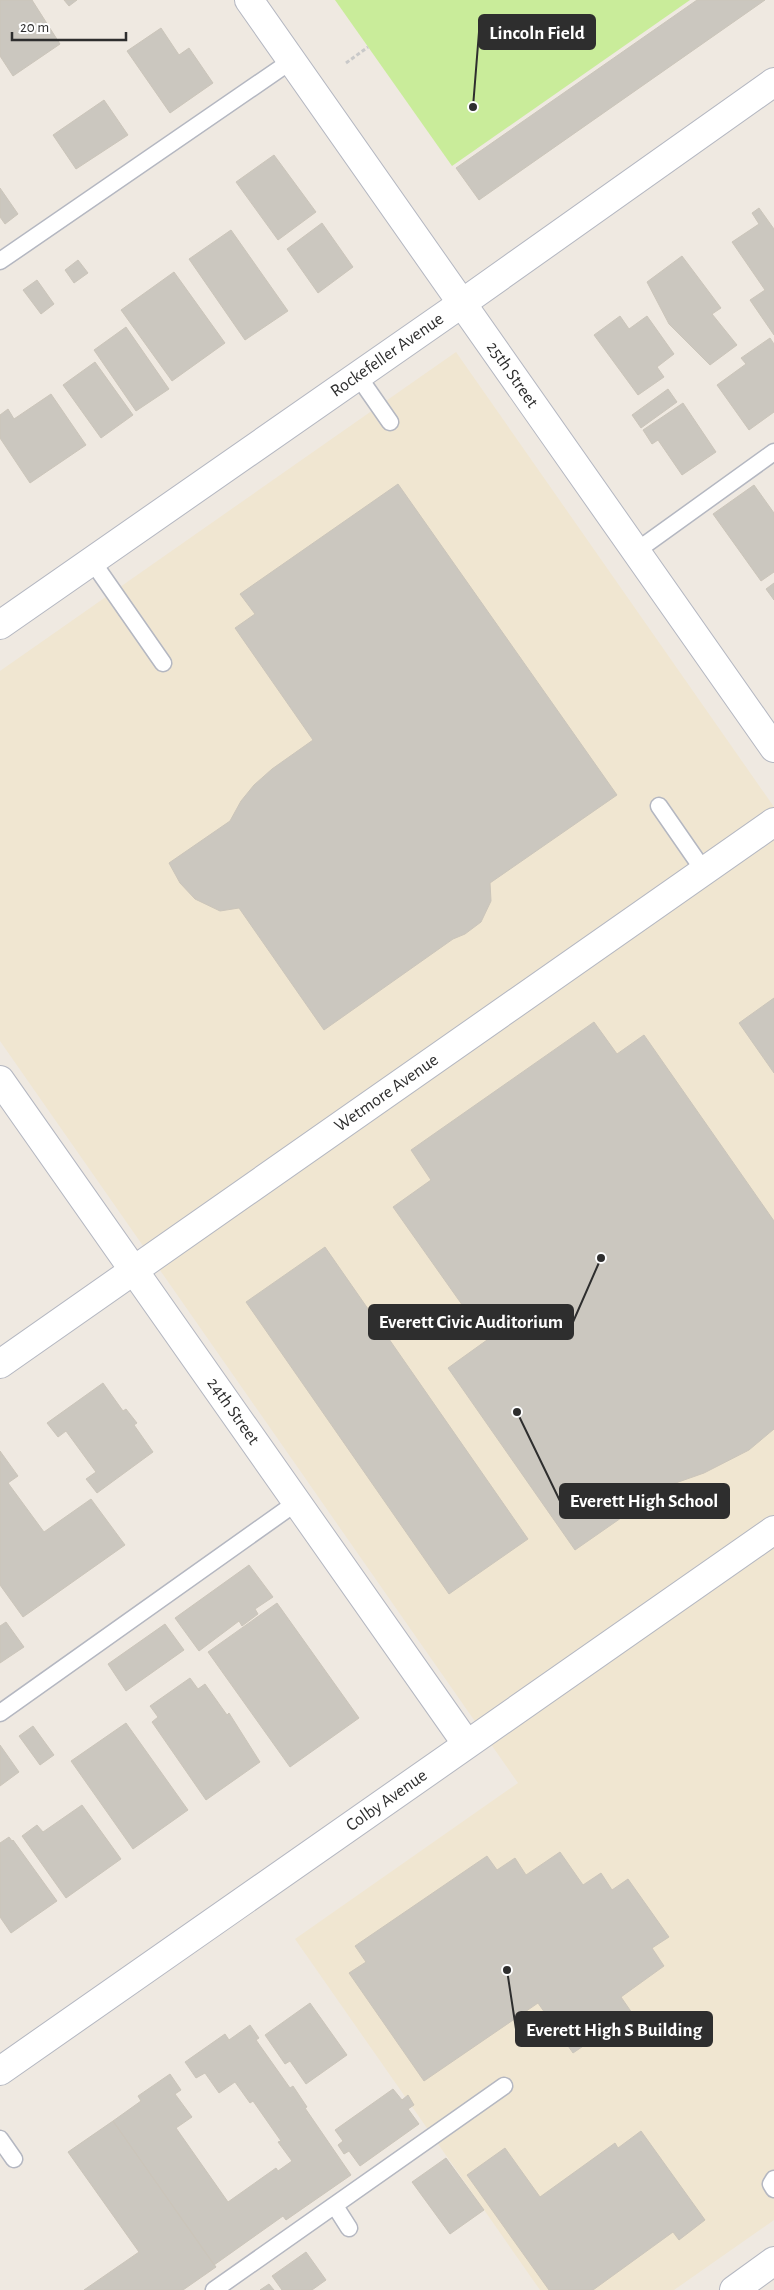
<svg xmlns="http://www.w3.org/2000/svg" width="774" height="2290" font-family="'Alegreya Sans',sans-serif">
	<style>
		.education { fill: #f0e6d1 }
		.pitch { fill: #c9ec9a }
		.building { fill: #cbc7bf; stroke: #cbc5ba }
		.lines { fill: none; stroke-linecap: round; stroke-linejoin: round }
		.lane-casing { stroke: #b4b7c1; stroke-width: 19 }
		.street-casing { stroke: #b4b7c1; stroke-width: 30 }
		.secondary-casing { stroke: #b4b7c1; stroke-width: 30 }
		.path { stroke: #c9c9c9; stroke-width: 3; stroke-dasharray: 4 2.5; stroke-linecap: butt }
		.lane { stroke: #fff; stroke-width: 16 }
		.street { stroke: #fff; stroke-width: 28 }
		.secondary { stroke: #fff; stroke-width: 28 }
		.labels { text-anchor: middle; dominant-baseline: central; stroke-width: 5; stroke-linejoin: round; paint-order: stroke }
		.street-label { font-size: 18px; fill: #2e2e2e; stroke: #fff }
		.leader { fill: none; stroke: #2e2e2e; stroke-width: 2 }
		.callout-dot { fill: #2e2e2e; stroke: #fff; stroke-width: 2 }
		.callout { fill: #2e2e2e; stroke: #2e2e2e; stroke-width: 2 }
		.callout-label { font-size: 19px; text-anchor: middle; font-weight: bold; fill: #fff }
	</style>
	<rect width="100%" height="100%" fill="#efe9e1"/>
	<!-- education -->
	<path class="education" d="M456 352 774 807V2220L674 2290H540L295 1939 518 1783 0 1041V671Z"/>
	<!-- pitch -->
	<path class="pitch" d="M335 0H690L452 166Z"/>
	<!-- building -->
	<path class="building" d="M0 0H32L60 44 13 76 0 56Z
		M64 0H77L69 6Z
		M697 0H765L479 200 456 168Z
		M161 28 179 55 189 48 213 83 170 113 127 51Z
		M104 100 128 135 76 169 53 135Z
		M274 155 316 212 278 240 236 182Z
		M0 188 18 214 5 224 0 217Z
		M759 208 774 229V335L750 300 765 290 732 242 759 224 752 213Z
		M322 223 353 267 318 293 287 249Z
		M231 230 288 311 245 340 189 259Z
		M682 256 721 308 712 314 737 345 710 365 669 324 647 282Z
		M78 260 88 273 74 283 65 270Z
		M174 272 225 343 172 381 121 310Z
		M37 280 54 304 41 314 23 290Z
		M620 316 629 329 647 316 674 354 657 367 664 377 638 395 594 335Z
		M126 327 169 389 136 411 94 350Z
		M770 338 774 344V412L749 430 717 385 746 364 741 358Z
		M95 362 133 415 101 438 63 385Z
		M668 389 677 402 641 428 632 415Z
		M51 394 86 445 30 483 0 438V415L8 409 14 419Z
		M683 403 716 452 682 475 658 440 652 444 643 430Z
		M398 484 617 795 490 883 491 901 481 922 465 934 453 939 324 1030 239 908 220 911 195 899 180 883 169 863 230 821 241 801 254 785 272 769 313 740 235 628 255 614 240 594Z
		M754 485 774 513V572L761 581 713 514Z
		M774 583V600L766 589Z
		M774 998V1073L739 1023Z
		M594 1022 617 1054 644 1035 774 1221V1429L749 1450 704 1473 667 1486 575 1550 448 1368 487 1340 393 1207 431 1180 411 1150Z
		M325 1247 528 1539 449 1594 246 1302Z
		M103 1383 123 1411 126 1409 137 1423 134 1425 153 1452 97 1493 86 1479 96 1472 66 1431 58 1437 47 1423Z
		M0 1451 18 1476 8 1483 44 1532 91 1499 125 1545 23 1617 0 1585Z
		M249 1565 273 1597 255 1609 258 1614 242 1626 239 1621 199 1651 175 1618Z
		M277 1603 359 1718 290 1767 208 1652Z
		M6 1622 24 1647 0 1663V1626Z
		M165 1624 184 1650 126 1691 108 1664Z
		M190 1678 198 1689 205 1684 227 1715 229 1713 260 1762 206 1800 152 1722 158 1717 150 1706Z
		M126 1723 188 1810 133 1849 71 1761Z
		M33 1726 54 1755 40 1765 19 1736Z
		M0 1745 19 1772 0 1786Z
		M82 1805 121 1859 66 1898 22 1836 37 1825 43 1832Z
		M9 1837 12 1841 13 1840 57 1901 11 1933 0 1917V1843Z
		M560 1852 583 1885 601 1873 612 1890 628 1879 669 1937 652 1948 664 1966 621 1997 632 2013 573 2053 538 2003 424 2081 349 1973 366 1962 355 1946 487 1856 497 1870 515 1858 526 1875Z
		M310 2003 347 2055 306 2084 290 2061 285 2064 265 2035Z
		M250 2025 259 2038 256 2040 290 2088 293 2086 307 2107 305 2108 351 2175 286 2220 283 2216 214 2265 113 2121 141 2101 138 2096 170 2074 181 2090 175 2094 192 2117 176 2128 228 2202 276 2168 278 2171 292 2161 278 2142 281 2141 253 2101 250 2103 235 2082 219 2093 205 2073 196 2078 185 2062 225 2034 229 2040Z
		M393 2089 402 2100 408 2095 414 2105 408 2109 419 2124 360 2166 349 2151 344 2154 338 2145 343 2141 335 2130Z
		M113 2121 216 2267 183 2290H84L139 2252 68 2152Z
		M641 2131 705 2220 679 2240 673 2232 593 2290H549L467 2175 505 2148 540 2197 615 2143 618 2148Z
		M446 2158 484 2210 450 2234 412 2182Z
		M306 2252 326 2280 312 2290H282L272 2276Z
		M269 2284 274 2290H260Z"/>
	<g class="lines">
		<defs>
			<path id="lane" d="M0 261 291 61
				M358 376 390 422
				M635 552 774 452
				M92 561 163 663
				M659 806 704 871
				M0 1713 297 1502
				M0 2139 14 2159
				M774 2179 771 2184 774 2189
				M335 2206 349 2228
				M214 2290 504 2086"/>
			<g id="street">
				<path id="s1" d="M249 0 774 748"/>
				<path id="s2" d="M0 625 461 304 774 82"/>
				<path id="s3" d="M0 1080 466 1743"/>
			</g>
			<g id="secondary">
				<path id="s4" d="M0 1364 774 822"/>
				<path id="s5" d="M0 2071 774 1530"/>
				<path d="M734 2290 774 2261"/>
			</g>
		</defs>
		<!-- lane casing -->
		<use href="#lane" class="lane-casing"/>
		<!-- street casing -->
		<use href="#street" class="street-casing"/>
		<!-- secondary casing -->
		<use href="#secondary" class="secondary-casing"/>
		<!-- path -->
		<path class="path" d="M346 63 368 47"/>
		<!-- lane -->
		<use href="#lane" class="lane"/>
		<!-- street -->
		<use href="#street" class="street"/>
		<!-- secondary -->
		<use href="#secondary" class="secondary"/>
	</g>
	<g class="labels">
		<!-- street labels -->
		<g class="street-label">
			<text stroke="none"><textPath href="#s2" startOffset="472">Rockefeller Avenue</textPath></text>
			<text stroke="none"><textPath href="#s1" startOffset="458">25th Street</textPath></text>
			<text stroke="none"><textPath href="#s4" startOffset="472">Wetmore Avenue</textPath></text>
			<text stroke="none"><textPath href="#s3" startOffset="405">24th Street</textPath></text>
			<text stroke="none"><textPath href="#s5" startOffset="472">Colby Avenue</textPath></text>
		</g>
	</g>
	<!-- callouts -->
	<path class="leader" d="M473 107L479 32M601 1258L573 1322M517 1412L560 1501M507 1970L516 2029"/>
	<g class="callout-dot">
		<circle cx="473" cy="107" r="5"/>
		<circle cx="601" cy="1258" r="5"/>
		<circle cx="517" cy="1412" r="5"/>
		<circle cx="507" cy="1970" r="5"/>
	</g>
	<g class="callout">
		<rect x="479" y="15" width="116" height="34" rx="5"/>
		<rect x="369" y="1305" width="204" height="34" rx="5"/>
		<rect x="560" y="1484" width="169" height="34" rx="5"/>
		<rect x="516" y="2012" width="196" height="34" rx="5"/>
	</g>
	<g class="callout-label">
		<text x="537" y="39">Lincoln Field</text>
		<text x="471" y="1328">Everett Civic Auditorium</text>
		<text x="644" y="1507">Everett High School</text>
		<text x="614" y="2036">Everett High S Building</text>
	</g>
	<!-- scale -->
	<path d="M12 32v8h114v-8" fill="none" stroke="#2e2e2e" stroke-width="2.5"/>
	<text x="20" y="32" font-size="15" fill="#2e2e2e" stroke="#ffffff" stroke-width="4" paint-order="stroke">20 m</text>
</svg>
